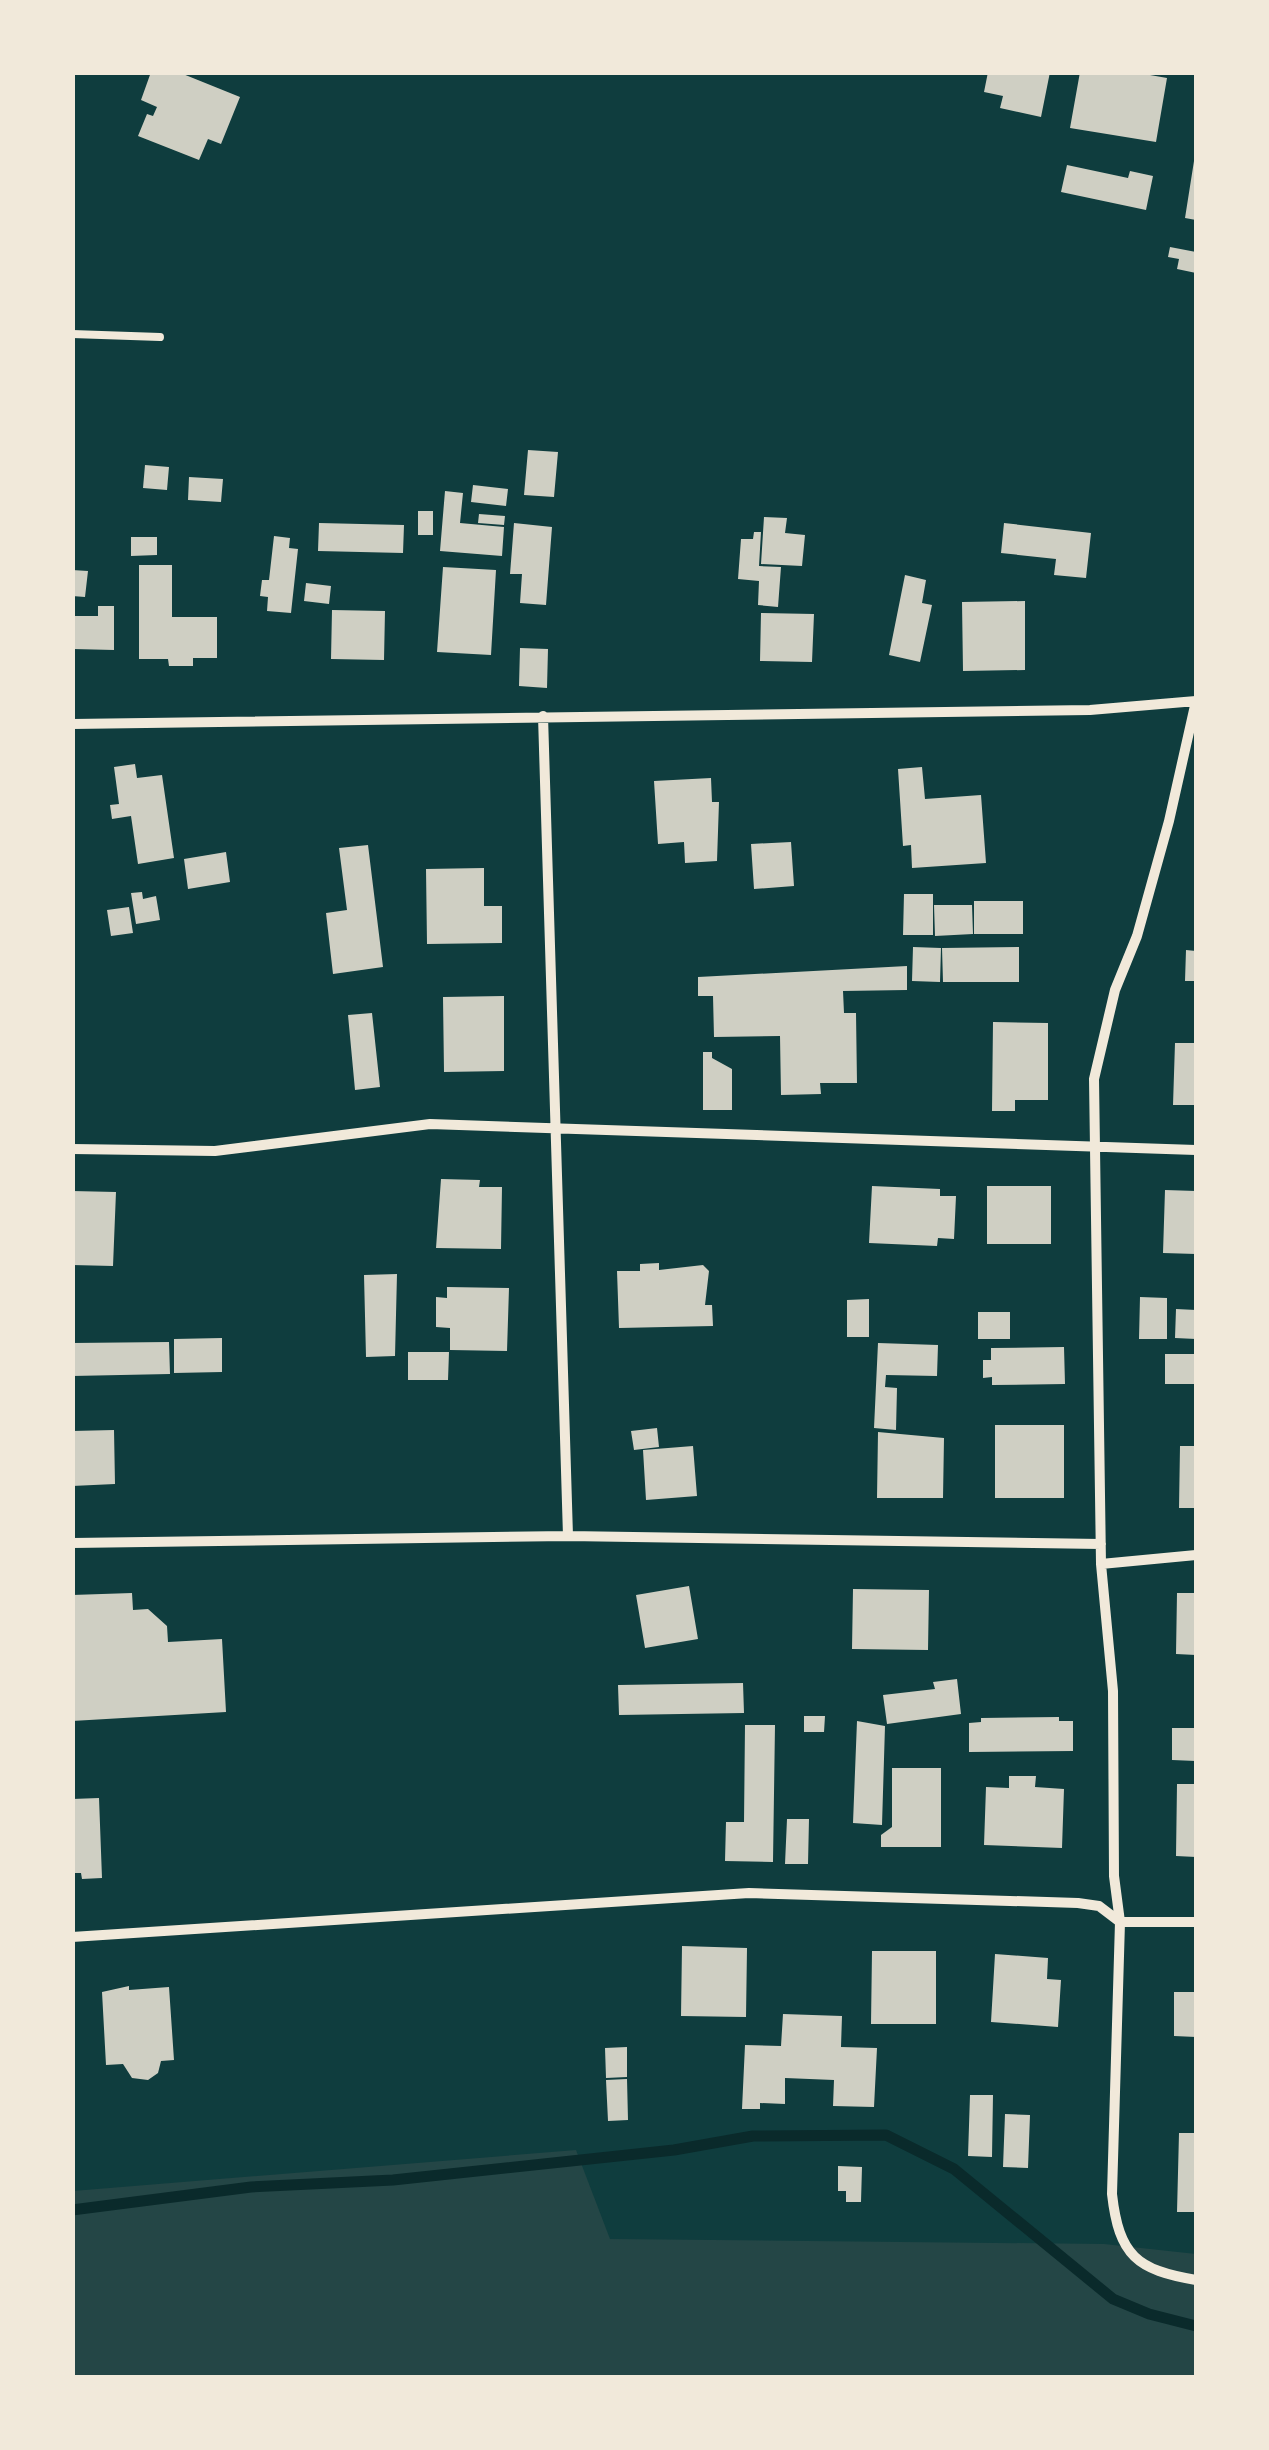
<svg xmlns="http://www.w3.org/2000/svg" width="1269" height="2450" font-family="'Open Sans',sans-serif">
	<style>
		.green { fill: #244646 }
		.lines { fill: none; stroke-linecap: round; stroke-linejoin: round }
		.stream { stroke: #0a2a2b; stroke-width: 11 }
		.building { fill: #cfcfc3 }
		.service { stroke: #f1e9da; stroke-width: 8 }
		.minor { stroke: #f1e9da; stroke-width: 10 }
	</style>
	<rect width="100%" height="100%" fill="#0f3d3e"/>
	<!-- green -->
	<path class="green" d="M576 2150 610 2239 1104 2244 1196 2254V2377L73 2378V2191Z"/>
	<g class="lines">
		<!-- stream -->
		<path class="stream" d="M72 2210 251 2187 393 2180 674 2150 753 2136 886 2135 954 2169 1113 2299 1149 2314 1196 2326"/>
	</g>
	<!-- building -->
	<path class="building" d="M151 72H178L240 97 221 144 208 139 199 160 138 136 147 114 153 116 157 107 141 100Z
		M988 72H1050L1041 117 1000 108 1003 96 984 92Z
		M1080 72H1133L1167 78 1156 142 1070 128Z
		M1194 161H1196V220L1185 218Z
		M1067 165 1128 178 1130 171 1153 176 1146 210 1061 192Z
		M1170 247 1196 252V273L1177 269 1179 259 1168 257Z
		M528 450 558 452 554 497 524 495Z
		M145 465 169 467 167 490 143 488Z
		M189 477 223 479 221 502 188 500Z
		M473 485 508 489 506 506 471 502Z
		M445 491 463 493 460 523 504 527 502 556 440 551Z
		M418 511H433V535H418Z
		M479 514 505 516 504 525 478 523Z
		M764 517 787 518 785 533 805 535 802 566 761 564Z
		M319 523 404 525 403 553 318 551Z
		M514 523 552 527 546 605 520 603 522 574H510Z
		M1004 523 1091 533 1086 578 1054 575 1056 559 1001 553Z
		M754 532H761L759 566 781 567 778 607 758 605 759 581 738 579 741 539H753Z
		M274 536 290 538 289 548 298 549 291 613 267 611 268 597 260 596 262 580H269Z
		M131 537H157V555L131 556Z
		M139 565H172V617H217V658H193V666H169L168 659H139Z
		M443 567 496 570 491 655 437 652Z
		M72 570 88 571 85 597 72 596Z
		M905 575 926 580 922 603 932 605 920 662 889 655Z
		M306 583 331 586 329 604 304 601Z
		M1025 601V670L963 671 962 602Z
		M98 606H114V650L73 649 74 616H98Z
		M332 610 385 611 384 660 331 659Z
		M761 613 814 614 812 662 760 661Z
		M520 648 548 649 547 688 519 686Z
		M135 764 137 778 162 775 174 858 138 864 131 816 112 819 110 805 119 804 114 767Z
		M922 767 925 799 981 795 986 863 912 868 911 845 903 846 898 769Z
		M711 778 712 802H719L717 861 685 863 684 842 658 844 654 781Z
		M791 842 794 886 754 889 751 844Z
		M368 845 383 967 333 974 326 913 347 910 339 848Z
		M226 852 230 882 188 889 184 859Z
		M484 868V906H502V943L427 944 426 869Z
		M142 892 143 899 156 896 160 920 136 924 131 893Z
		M904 894H933V935H903Z
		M974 901H1023V934H974Z
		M934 905H972L973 934 935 936Z
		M129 907 133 933 111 936 107 910Z
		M913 947 941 948 940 982 912 981Z
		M1019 947V982H943L942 948Z
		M1186 950 1196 951V981H1185Z
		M907 966V990L843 991 844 1013H856L857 1083H820L821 1094 781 1095 780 1036 714 1037 713 996H698V977Z
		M504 996V1071L444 1072 443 997Z
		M372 1013 380 1087 355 1090 348 1015Z
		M993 1022 1048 1023V1100H1015V1111H992Z
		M1175 1043H1196V1105H1173Z
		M703 1052H712V1058L732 1069V1110H703Z
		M441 1179 480 1180 479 1187H502L501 1249 436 1248Z
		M872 1186 940 1189V1196H956L954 1239 938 1238 937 1246 869 1243Z
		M987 1186H1051V1244H987Z
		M1165 1190 1196 1191V1254L1163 1253Z
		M72 1191 116 1192 113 1266 72 1265Z
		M659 1263V1270L703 1265 709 1271 705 1305H712L713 1326 619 1328 617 1271H640V1264Z
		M397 1274 395 1356 366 1357 364 1275Z
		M447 1287 509 1288 507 1351 450 1350V1328L436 1327V1297L447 1298Z
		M1140 1297 1167 1298V1339H1139Z
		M869 1299V1337H847V1300Z
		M1176 1309 1196 1310V1339L1175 1338Z
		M978 1312H1010V1339H978Z
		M222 1338V1372L174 1373V1339Z
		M169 1342 170 1374 72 1376V1343Z
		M878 1343 938 1345 937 1376 886 1375 885 1387 897 1388 896 1430 874 1428Z
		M1064 1347 1065 1384 992 1385V1377L983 1378V1360H991V1348Z
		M408 1352H449L448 1380H408Z
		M1165 1354H1196V1384H1165Z
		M995 1425H1064V1498H995Z
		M657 1428 659 1447 634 1450 631 1431Z
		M114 1430 115 1484 72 1486V1431Z
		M878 1432 944 1438 943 1498H877Z
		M693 1446 697 1496 646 1500 643 1450Z
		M1180 1446H1196V1508H1179Z
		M689 1586 698 1639 645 1648 636 1595Z
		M853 1589 929 1590 928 1650 852 1649Z
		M132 1593 133 1610 148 1609 167 1626 168 1642 222 1639 226 1712 72 1721V1595Z
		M1177 1593H1196V1655L1176 1654Z
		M957 1679 961 1714 887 1724 883 1695 935 1689 933 1682Z
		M743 1683 744 1713 619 1715 618 1685Z
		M804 1716H825L824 1732H804Z
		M1059 1717V1721H1073V1751L969 1752V1723L981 1722V1718Z
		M857 1721 885 1726 882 1825 853 1823Z
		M745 1725H775L773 1862 725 1861 726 1822H744Z
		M1172 1728H1196V1761L1172 1760Z
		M892 1768H941V1847H881V1835L892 1827Z
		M1009 1776H1036L1035 1787 1064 1789 1062 1848 984 1845 986 1787 1009 1788Z
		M1177 1784H1196V1857L1176 1856Z
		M99 1798 102 1878 82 1879 81 1873H72V1799Z
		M787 1819H809L808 1864H785Z
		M682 1946 747 1948 746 2017 681 2016Z
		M872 1951H936V2024H871Z
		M995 1954 1048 1958 1047 1979 1061 1980 1058 2027 991 2022Z
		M129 1986V1990L169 1987 174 2060 161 2061 158 2073 148 2080 132 2078 123 2064 106 2065 102 1992Z
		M1174 1992H1196V2037L1174 2036Z
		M783 2014 842 2016 841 2047 877 2048 874 2107 833 2106 834 2080 785 2078V2104L760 2103V2109H742L745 2045 781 2046Z
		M627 2047V2077L606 2078 605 2048Z
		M627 2079 628 2120 608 2121 606 2080Z
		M970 2095H993L992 2157 968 2156Z
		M1005 2114 1030 2115 1028 2168 1003 2167Z
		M1179 2133H1196V2212H1177Z
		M838 2166 862 2167 861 2202H846V2191H838Z"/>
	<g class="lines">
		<!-- service -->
		<path class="service" d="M72 334 160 337"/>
		<!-- minor -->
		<path class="minor" d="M1196 701 1169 821 1137 936 1115 990 1094 1079 1101 1564 1113 1691 1114 1876 1120 1922 1112 2194C1119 2256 1137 2270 1196 2280
			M543 716 568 1536
			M72 724 1090 710 1196 701
			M72 1149 215 1151 430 1124 1196 1150
			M72 1543 568 1536 1101 1544
			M1101 1564 1196 1555
			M72 1937 749 1893 1078 1903 1099 1906 1120 1922H1196"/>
	</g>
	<!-- border -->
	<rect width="1269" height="2450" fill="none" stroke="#f1e9da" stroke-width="150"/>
</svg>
